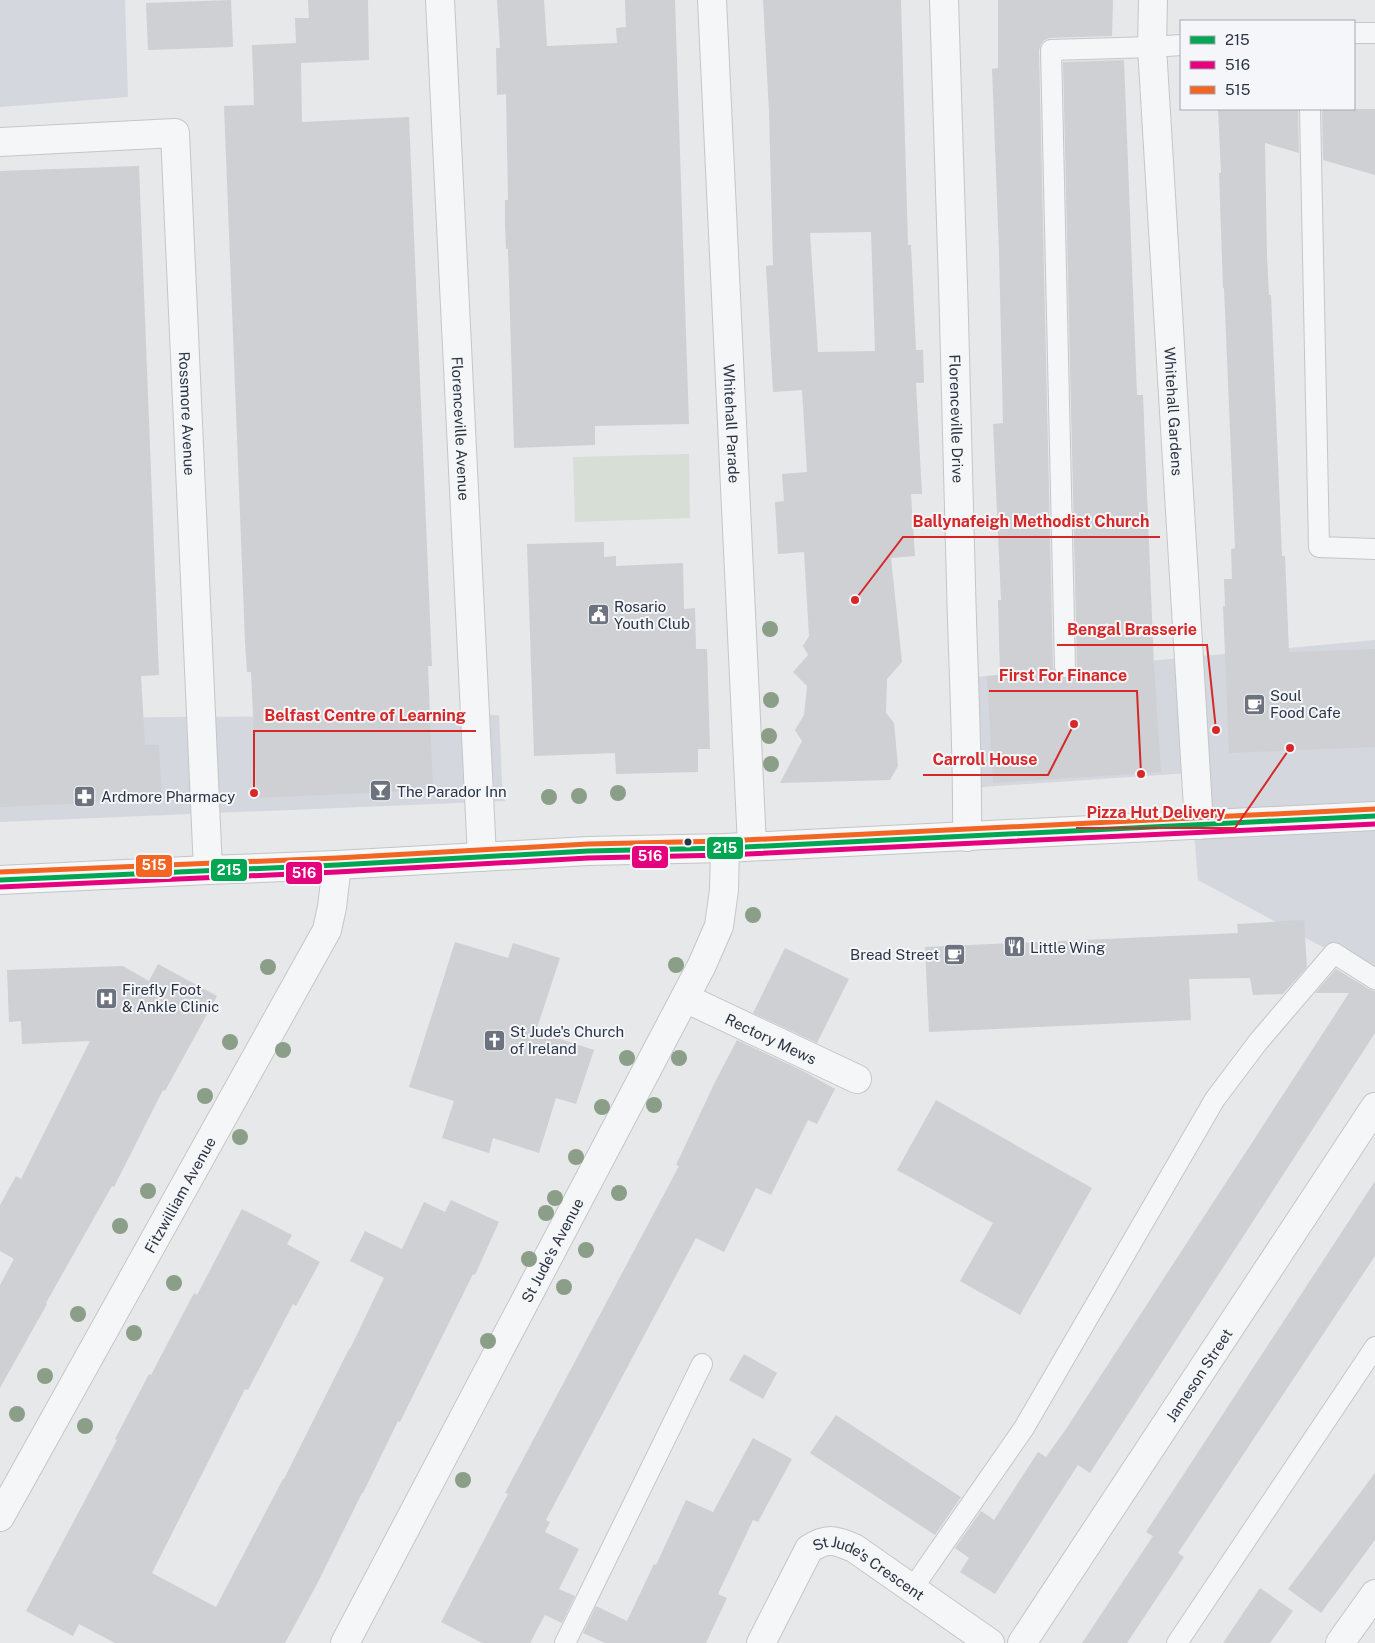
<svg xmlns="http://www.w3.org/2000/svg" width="1375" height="1643" font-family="'Public Sans',sans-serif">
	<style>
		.built { fill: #d4d7dd }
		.green { fill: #d6ded6 }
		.building { fill: #ced0d3; fill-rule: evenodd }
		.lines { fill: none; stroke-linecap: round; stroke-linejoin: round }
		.service-casing { stroke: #c4c6c8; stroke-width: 22 }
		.minor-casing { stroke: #c4c6c8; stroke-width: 30 }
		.primary-casing { stroke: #c2c5c8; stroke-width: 30 }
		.service { stroke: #f5f6f7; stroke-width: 20 }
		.minor { stroke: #f5f6f7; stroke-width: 28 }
		.primary { stroke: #f8f8f8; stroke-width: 28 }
		.bus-1-casing { stroke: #f4f6f9; stroke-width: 9 }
		.bus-2-casing { stroke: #f4f6f9; stroke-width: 9 }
		.bus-3-casing { stroke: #f4f6f9; stroke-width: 9 }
		.bus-1 { stroke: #00a651; stroke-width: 5 }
		.bus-2 { stroke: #e5007d; stroke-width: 5 }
		.bus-3 { stroke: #f26522; stroke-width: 5 }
		.tree { fill: #8a9e88 }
		.bus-dot { fill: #2b3445; stroke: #f4f6f9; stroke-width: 2 }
		.labels { text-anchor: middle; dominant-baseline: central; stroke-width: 4; stroke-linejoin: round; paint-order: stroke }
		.street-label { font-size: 15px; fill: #2b3445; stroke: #f4f6f9 }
		.poi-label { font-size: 15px; fill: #2b3445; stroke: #f4f6f9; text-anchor: start }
		.leader { fill: none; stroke: #d62828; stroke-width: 2 }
		.callout-dot { fill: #d62828; stroke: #f4f6f9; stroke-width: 2 }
		.callout-label { font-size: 16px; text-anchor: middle; font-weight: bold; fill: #d62828; stroke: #f4f6f9; stroke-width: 4; stroke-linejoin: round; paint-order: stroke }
		.line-badge { stroke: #f4f6f9; stroke-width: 2 }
		.badge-label { font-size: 14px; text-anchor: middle; font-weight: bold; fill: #fff }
	</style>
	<rect width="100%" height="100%" fill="#e6e8ea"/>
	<!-- built -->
	<path class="built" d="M0 0H125L128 97 0 107Z
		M1375 640V979L1334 953 1198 880 1189 773 968 788 964 678Z
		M499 715 502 783 505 801 0 822V718Z"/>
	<!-- green -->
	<path class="green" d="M689 454 690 518 575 522 573 457Z"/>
	<!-- building -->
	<path class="building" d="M231 0 233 47 148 50 146 3Z
		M308 0H368L369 60 301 63 302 122 409 117 432 666H428L433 790 257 798 251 672H247L245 642 224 106 254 105 252 45 296 43 295 18H309Z
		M497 0H544L547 46 617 43 616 28 626 27 625 0H675L689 424 595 426V445L514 448 508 249H506L505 224V200H508L506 94 497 95 496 48H500Z
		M763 0H901L908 245H911L916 350H923L924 383H916L922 494H911L915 556 891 558 902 662 887 679 886 713 894 723 898 766 890 780 780 783 802 741 795 730 804 715 807 686 793 672 808 655 803 646 809 636 804 552 778 554 775 502 784 501 782 474 807 472 802 390 773 392 766 266 773 265 769 112ZM871 232 875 351 818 352 810 233Z
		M998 0H1113L1112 36 1050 38 1044 40 1041 44 1039 50 1053 667 1055 674 1059 677 1065 679 1072 677 1076 672 1077 667 1063 62 1124 60 1137 395H1143L1154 666 1161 772 993 783 987 676 1000 675 998 600H1001L993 424 1003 423 999 252 992 69 998 68Z
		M1218 109H1298L1299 153 1265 143 1267 257 1269 295H1271L1282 556H1285L1289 652 1375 649V747L1229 753 1223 606H1225L1224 579H1232L1231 549 1235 548 1224 288H1223L1219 173H1221Z
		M1322 109H1375V175L1323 160Z
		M139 166 159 675 141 676 145 745H159L162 800 0 807V171Z
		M604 542V557L616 556V566L683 563 684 609 695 608 696 649H707L710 749H698V772L616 774 615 753 534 756 527 544Z
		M1304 920 1307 967 1283 994 1253 995 1250 978 1189 979 1191 1020 929 1032 925 947 1238 933 1237 924Z
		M455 942 508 958 513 943 560 958 536 1031 594 1050 576 1104 556 1098 539 1153 493 1138 489 1153 442 1138 454 1101 409 1087Z
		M785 948 849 979 817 1043 753 1013Z
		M158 964 217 996 165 1091 163 1090 114 1187 112 1186 46 1303 47 1304 0 1388V1285L14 1259 0 1251V1205L16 1176 21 1179 90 1041 22 1044 21 1021 9 1022 7 970 123 966 149 981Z
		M1336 969 1369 989 1375 991V1033L1090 1473 1078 1465 995 1594 960 1572 969 1558 955 1548 981 1511 994 1520 1038 1452 1046 1457 1066 1429 1349 993H1315Z
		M737 1040 803 1071 835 1089 817 1124 808 1120 771 1195 756 1188 724 1252 696 1238 546 1520 550 1522 545 1532 579 1549 559 1589 575 1596 562 1623 545 1615 530 1643H482L441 1622 508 1494 505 1493 679 1166 676 1165 715 1082Z
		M936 1100 1092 1188 1020 1315 960 1281 993 1223 897 1170Z
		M1375 1181V1256L1178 1553 1184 1557 1127 1643H1082L1153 1536 1146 1532Z
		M451 1200 499 1222 475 1275 473 1274 400 1422 398 1421 363 1493H362L317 1584 285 1643H115L79 1624 73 1636 26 1611 117 1440 115 1439 149 1374 151 1375 194 1293 197 1295 242 1209 292 1235 287 1244 320 1262 296 1306 293 1304 248 1390 245 1389 152 1573 216 1607 283 1479H284L349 1349H350L384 1278 350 1261 365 1231 402 1249 424 1202 445 1212Z
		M744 1354 777 1373 763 1399 729 1380Z
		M836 1415 961 1497 935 1535 810 1453Z
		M753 1438 792 1459 758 1522 753 1520 718 1594 727 1598 706 1643H605L583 1633 596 1606 627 1621 654 1564 656 1565 686 1500 713 1512Z
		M1375 1473V1540L1321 1613 1288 1589Z
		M1260 1588 1293 1611 1270 1643H1223Z"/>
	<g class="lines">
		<defs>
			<path id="service" d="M1354 33H1375
				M1310 109 1319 547 1375 549
				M1065 667 1051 50 1152 47 1181 45
				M912 1589 1024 1428 1215 1099 1258 1042 1334 953 1375 979
				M565 1643 702 1364
				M1177 1643 1375 1347"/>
			<g id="minor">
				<path id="s1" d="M440 0 482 857"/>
				<path id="s2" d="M712 0 752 846"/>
				<path id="s3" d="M944 0C950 195 957 389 961 584 963 668 968 753 967 837"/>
				<path id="s4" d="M1153 0 1152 47 1199 825"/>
				<path id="s5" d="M0 142 175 133 208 870"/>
				<path id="s6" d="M685 998 857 1079"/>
				<path id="s7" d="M0 1517 327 930 332 907 337 865"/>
				<path id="s8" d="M345 1643 702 965 719 926 724 890 725 848"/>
				<path id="s9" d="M761 1643 809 1549C828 1537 834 1540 854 1548L990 1643"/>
				<path id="s10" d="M1022 1643 1375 1107"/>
				<path d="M1340 1643 1375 1594"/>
			</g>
			<path id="primary" d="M0 880 208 870 337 865 588 851 725 848 1375 816"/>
		</defs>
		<!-- service casing -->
		<use href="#service" class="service-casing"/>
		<!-- minor casing -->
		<use href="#minor" class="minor-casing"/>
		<!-- primary casing -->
		<use href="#primary" class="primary-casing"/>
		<!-- service -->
		<use href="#service" class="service"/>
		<!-- minor -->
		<use href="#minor" class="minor"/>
		<!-- primary -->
		<use href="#primary" class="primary"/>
		<defs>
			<path id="bus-1" d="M0 880 337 865 588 851 725 848 1375 816"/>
			<path id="bus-2" d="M0 887 337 872 588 858 725 855 1375 824"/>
			<path id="bus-3" d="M0 872 337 858 588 844 725 841 1375 809"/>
		</defs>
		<!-- bus-1 casing -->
		<use href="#bus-1" class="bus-1-casing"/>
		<!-- bus-2 casing -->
		<use href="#bus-2" class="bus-2-casing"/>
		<!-- bus-3 casing -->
		<use href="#bus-3" class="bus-3-casing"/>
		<!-- bus-1 -->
		<use href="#bus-1" class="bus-1"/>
		<!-- bus-2 -->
		<use href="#bus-2" class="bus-2"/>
		<!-- bus-3 -->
		<use href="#bus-3" class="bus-3"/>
	</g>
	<!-- trees -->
	<g class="tree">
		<circle cx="770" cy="629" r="8"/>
		<circle cx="771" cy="700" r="8"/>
		<circle cx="769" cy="736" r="8"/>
		<circle cx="771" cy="764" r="8"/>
		<circle cx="618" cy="793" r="8"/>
		<circle cx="579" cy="796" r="8"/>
		<circle cx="549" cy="797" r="8"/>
		<circle cx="753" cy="915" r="8"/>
		<circle cx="676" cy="965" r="8"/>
		<circle cx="268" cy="967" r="8"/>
		<circle cx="230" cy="1042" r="8"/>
		<circle cx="283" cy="1050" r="8"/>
		<circle cx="627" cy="1058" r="8"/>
		<circle cx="679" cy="1058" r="8"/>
		<circle cx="205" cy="1096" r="8"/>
		<circle cx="654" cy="1105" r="8"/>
		<circle cx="602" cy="1107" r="8"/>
		<circle cx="240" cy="1137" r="8"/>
		<circle cx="576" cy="1157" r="8"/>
		<circle cx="148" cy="1191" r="8"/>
		<circle cx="619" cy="1193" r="8"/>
		<circle cx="555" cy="1198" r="8"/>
		<circle cx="546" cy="1213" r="8"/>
		<circle cx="120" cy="1226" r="8"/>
		<circle cx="586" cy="1250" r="8"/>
		<circle cx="529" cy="1259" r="8"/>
		<circle cx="174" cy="1283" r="8"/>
		<circle cx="564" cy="1287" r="8"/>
		<circle cx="78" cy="1314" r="8"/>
		<circle cx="134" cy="1333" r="8"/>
		<circle cx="488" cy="1341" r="8"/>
		<circle cx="45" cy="1376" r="8"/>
		<circle cx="17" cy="1414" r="8"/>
		<circle cx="85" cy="1426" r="8"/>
		<circle cx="463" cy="1480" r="8"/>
	</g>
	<!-- icons -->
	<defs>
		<symbol id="civic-square" viewBox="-11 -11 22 22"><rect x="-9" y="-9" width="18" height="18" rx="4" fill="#6c737f" stroke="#f4f6f9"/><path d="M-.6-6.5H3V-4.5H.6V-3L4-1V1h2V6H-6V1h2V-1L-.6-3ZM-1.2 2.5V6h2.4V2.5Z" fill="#fff"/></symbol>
		<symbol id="cafe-square" viewBox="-11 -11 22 22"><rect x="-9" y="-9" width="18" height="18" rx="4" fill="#6c737f" stroke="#f4f6f9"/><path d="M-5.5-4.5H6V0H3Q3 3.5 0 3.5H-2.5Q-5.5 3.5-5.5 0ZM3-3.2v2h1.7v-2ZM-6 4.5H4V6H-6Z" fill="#fff"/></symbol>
		<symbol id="bar-square" viewBox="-11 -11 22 22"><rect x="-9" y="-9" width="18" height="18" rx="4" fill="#6c737f" stroke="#f4f6f9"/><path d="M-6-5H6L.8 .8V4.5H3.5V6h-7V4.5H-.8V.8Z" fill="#fff"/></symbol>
		<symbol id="pharmacy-square" viewBox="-11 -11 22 22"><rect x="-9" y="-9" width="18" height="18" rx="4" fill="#6c737f" stroke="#f4f6f9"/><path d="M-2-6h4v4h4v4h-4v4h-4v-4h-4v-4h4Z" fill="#fff"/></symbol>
		<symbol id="restaurant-square" viewBox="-11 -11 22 22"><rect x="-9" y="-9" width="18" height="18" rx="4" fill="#6c737f" stroke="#f4f6f9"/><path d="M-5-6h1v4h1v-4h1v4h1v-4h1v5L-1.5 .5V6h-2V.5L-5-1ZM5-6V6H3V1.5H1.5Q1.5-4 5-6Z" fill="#fff"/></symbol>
		<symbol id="hospital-square" viewBox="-11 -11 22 22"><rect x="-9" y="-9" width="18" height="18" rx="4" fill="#6c737f" stroke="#f4f6f9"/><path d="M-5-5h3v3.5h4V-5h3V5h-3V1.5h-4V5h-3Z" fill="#fff"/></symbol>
		<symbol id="church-square" viewBox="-11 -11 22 22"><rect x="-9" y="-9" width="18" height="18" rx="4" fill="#6c737f" stroke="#f4f6f9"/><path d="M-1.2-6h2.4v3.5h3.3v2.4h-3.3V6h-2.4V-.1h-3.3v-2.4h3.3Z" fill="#fff"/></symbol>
	</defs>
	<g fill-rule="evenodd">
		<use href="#civic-square" x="586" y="602" width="25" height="25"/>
		<use href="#cafe-square" x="1242" y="692" width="25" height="25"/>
		<use href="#bar-square" x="368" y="778" width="25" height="25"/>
		<use href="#pharmacy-square" x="72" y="784" width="25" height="25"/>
		<use href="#restaurant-square" x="1002" y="934" width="25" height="25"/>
		<use href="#cafe-square" x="942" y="942" width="25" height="25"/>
		<use href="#hospital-square" x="94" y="986" width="25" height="25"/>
		<use href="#church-square" x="482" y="1028" width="25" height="25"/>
	</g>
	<!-- markers -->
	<circle class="bus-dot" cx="688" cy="842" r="4.5"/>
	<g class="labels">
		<!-- street labels -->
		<g class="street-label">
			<text stroke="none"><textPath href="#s4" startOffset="412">Whitehall Gardens</textPath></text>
			<text stroke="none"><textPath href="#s5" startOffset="456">Rossmore Avenue</textPath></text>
			<text stroke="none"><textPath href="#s3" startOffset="419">Florenceville Drive</textPath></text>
			<text stroke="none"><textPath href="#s2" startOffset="424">Whitehall Parade</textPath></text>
			<text stroke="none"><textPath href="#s1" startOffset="429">Florenceville Avenue</textPath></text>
			<text stroke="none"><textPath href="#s6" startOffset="95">Rectory Mews</textPath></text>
			<text stroke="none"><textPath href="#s7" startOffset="369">Fitzwilliam Avenue</textPath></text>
			<text stroke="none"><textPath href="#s8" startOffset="444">St Jude's Avenue</textPath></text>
			<text stroke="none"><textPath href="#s10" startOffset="321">Jameson Street</textPath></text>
			<text stroke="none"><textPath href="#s9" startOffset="174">St Jude's Crescent</textPath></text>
		</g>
		<!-- poi labels -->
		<g class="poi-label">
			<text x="614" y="606">Rosario<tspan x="614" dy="17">Youth Club</tspan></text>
			<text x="1270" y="695">Soul<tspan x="1270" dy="17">Food Cafe</tspan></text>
			<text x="397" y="791">The Parador Inn</text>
			<text x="101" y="796">Ardmore Pharmacy</text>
			<text x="1030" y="947">Little Wing</text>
			<text x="939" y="954" text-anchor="end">Bread Street</text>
			<text x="122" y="989">Firefly Foot<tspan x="122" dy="17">&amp; Ankle Clinic</tspan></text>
			<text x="510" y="1031">St Jude's Church<tspan x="510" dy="17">of Ireland</tspan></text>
		</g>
	</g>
	<!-- callouts -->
	<path class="leader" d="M855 600L903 537H1160M1216 730L1207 645H1057M1141 774L1137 691H989M254 793L254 731H476M1074 724L1048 775H923M1290 748L1235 828H1076"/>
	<g class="callout-dot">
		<circle cx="855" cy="600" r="5"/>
		<circle cx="1216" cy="730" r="5"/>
		<circle cx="1141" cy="774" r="5"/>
		<circle cx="254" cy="793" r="5"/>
		<circle cx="1074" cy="724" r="5"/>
		<circle cx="1290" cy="748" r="5"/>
	</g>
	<g class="callout-label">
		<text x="1031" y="527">Ballynafeigh Methodist Church</text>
		<text x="1132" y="635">Bengal Brasserie</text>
		<text x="1063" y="681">First For Finance</text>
		<text x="365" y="721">Belfast Centre of Learning</text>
		<text x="985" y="765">Carroll House</text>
		<text x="1156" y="818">Pizza Hut Delivery</text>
	</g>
	<g class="line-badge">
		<rect x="706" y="836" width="38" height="24" rx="5" fill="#00a651"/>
		<rect x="631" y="845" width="38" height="24" rx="5" fill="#e5007d"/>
		<rect x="135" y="854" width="38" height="24" rx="5" fill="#f26522"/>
		<rect x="210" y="858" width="38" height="24" rx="5" fill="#00a651"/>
		<rect x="285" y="861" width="38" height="24" rx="5" fill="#e5007d"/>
	</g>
	<g class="badge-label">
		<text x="725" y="853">215</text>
		<text x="650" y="861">516</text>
		<text x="154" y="870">515</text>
		<text x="229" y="875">215</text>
		<text x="304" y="878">516</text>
	</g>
	<!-- legend -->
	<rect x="1180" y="20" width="175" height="90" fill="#f4f6f9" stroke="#a4a8b1"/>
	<rect x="1190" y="36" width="25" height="8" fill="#00a651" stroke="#a4a8b1"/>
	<text x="1225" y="45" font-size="15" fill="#2b3445">215</text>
	<rect x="1190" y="61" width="25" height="8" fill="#e5007d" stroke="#a4a8b1"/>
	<text x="1225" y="70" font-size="15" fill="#2b3445">516</text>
	<rect x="1190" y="86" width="25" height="8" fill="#f26522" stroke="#a4a8b1"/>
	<text x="1225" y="95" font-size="15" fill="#2b3445">515</text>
</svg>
